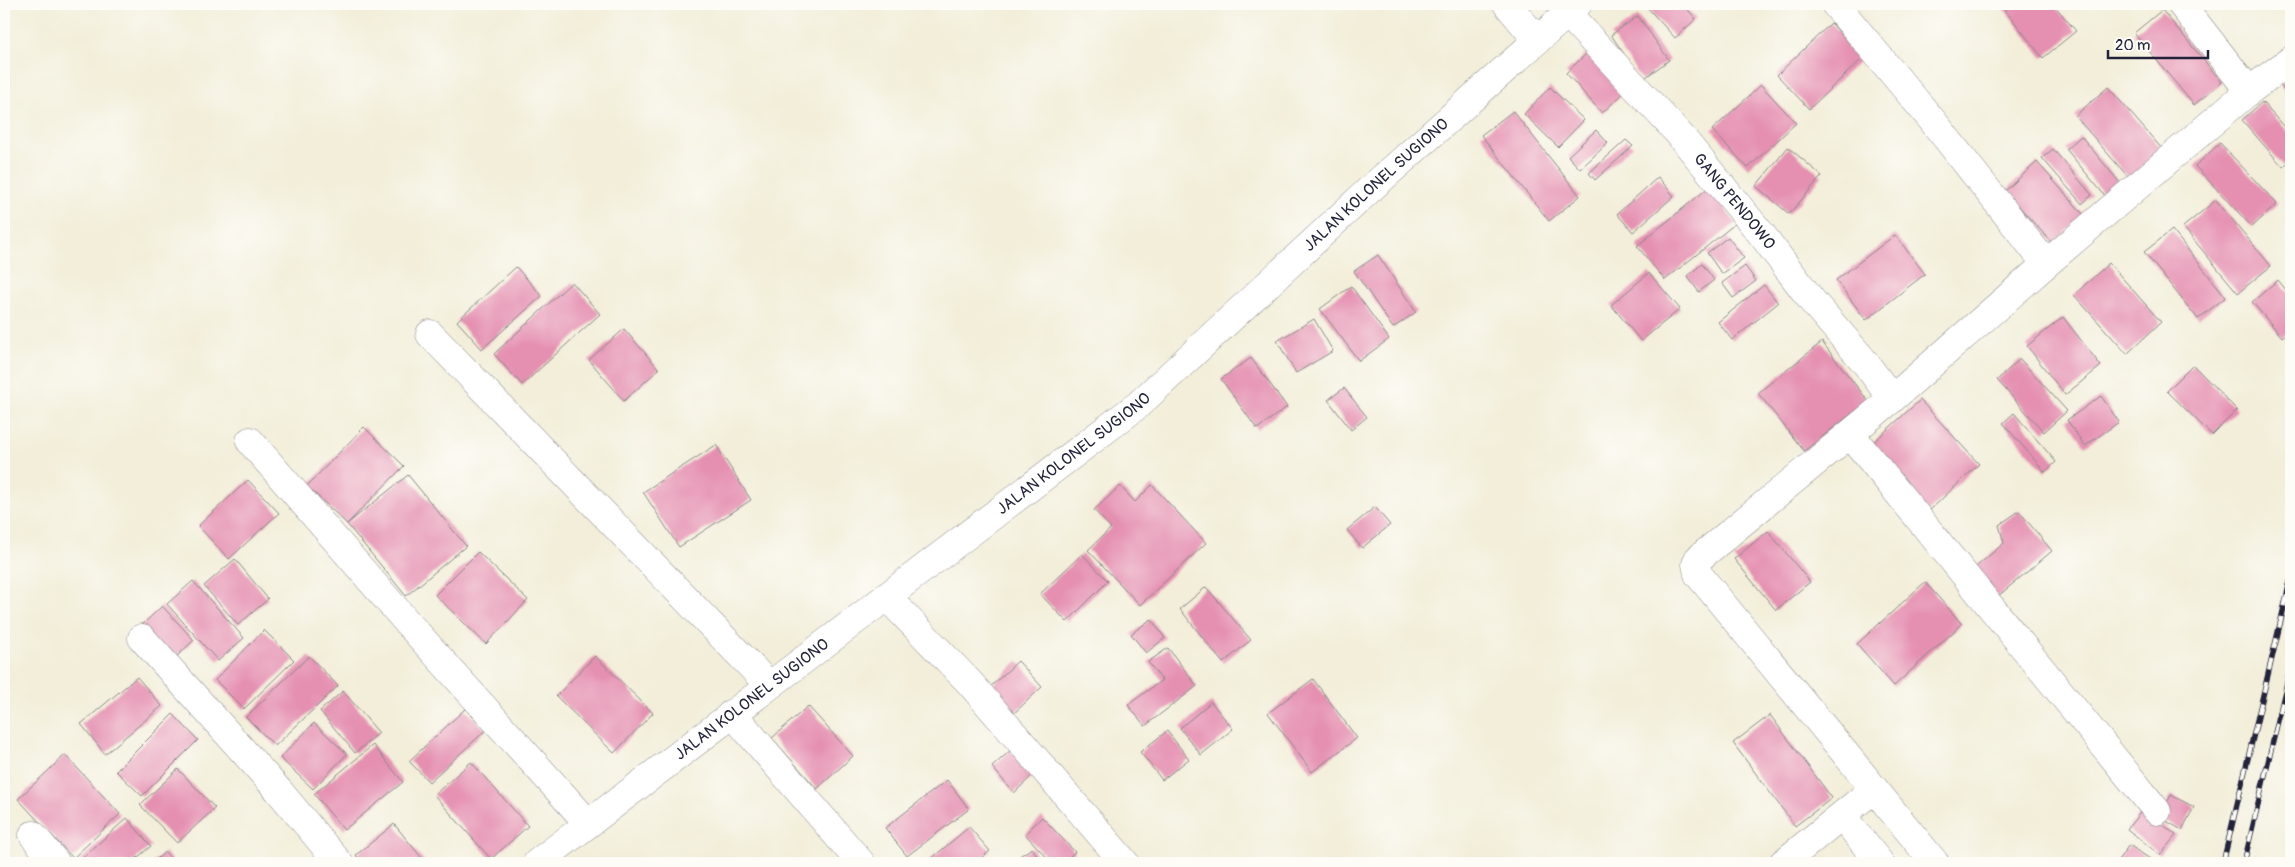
<svg xmlns="http://www.w3.org/2000/svg" width="2295" height="867" font-family="Pangolin,sans-serif">
	<style>
		.building { fill: #e590b1 }
		.lines { fill: none; stroke-linecap: round; stroke-linejoin: round }
		.minor-casing { stroke: #8a888a; stroke-width: 29 }
		.minor { stroke: #fff; stroke-width: 28 }
		.rail-casing { stroke: #22223b; stroke-width: 5.5 }
		.rail { stroke: #fdfcf7; stroke-width: 4; stroke-dasharray: 11; stroke-linecap: butt }
		.labels { text-anchor: middle; dominant-baseline: central; stroke-width: 4; stroke-linejoin: round; paint-order: stroke }
		.street-label { font-size: 16px; fill: #22223b; stroke: #fdfcf7 }
	</style>
	<rect width="100%" height="100%" fill="#fdfcf7"/>
	<filter id="ink" filterUnits="userSpaceOnUse"><feTurbulence type="fractalNoise" baseFrequency=".02" numOctaves="2"/><feDisplacementMap in="SourceGraphic" scale="10" xChannelSelector="R" yChannelSelector="G"/><feConvolveMatrix kernelMatrix="1 2 1 2 8 2 1 2 1" color-interpolation-filters="sRGB"/></filter>
	<filter id="wash" filterUnits="userSpaceOnUse"><feTurbulence type="fractalNoise" baseFrequency=".0096" numOctaves="4" result="noise"/><feDisplacementMap in="SourceGraphic" scale="20" xChannelSelector="R" yChannelSelector="G"/><feGaussianBlur stdDeviation="1.12" result="paint"/><feColorMatrix in="noise" values="0 0 0 0 0 0 0 0 0 0 0 0 0 0 0 0 0 1.4 0 .05"/><feComposite in="paint" operator="in"/></filter>
	<g filter="url(#wash)">
		<rect width="100%" height="100%" fill="#f2eed9"/>
		<g id="blocks">
			<!-- building -->
			<path class="building" d="M1644 4H1683L1696 19 1675 38Z
				M2000 4H2053L2076 31 2043 58Z
				M2162 10 2222 82 2194 105 2134 33Z
				M1638 16 1669 60 1642 80 1611 35Z
				M1831 23 1863 58 1809 109 1777 75Z
				M1589 51 1625 92 1602 113 1566 73Z
				M2291 77V101L2280 85Z
				M1761 85 1796 123 1748 168 1712 130Z
				M1550 87 1584 120 1558 147 1524 114Z
				M2108 87 2163 150 2130 179 2075 116Z
				M2262 102 2291 135V160L2283 167 2242 120Z
				M1513 111 1580 196 1549 221 1481 135Z
				M1596 130 1608 143 1580 169 1568 156Z
				M2081 136 2121 184 2106 197 2066 149Z
				M1626 140 1633 146 1595 180 1589 173Z
				M2220 143 2277 204 2252 227 2195 166Z
				M1788 147 1822 176 1789 214 1756 186Z
				M2053 149 2092 195 2082 204 2042 158Z
				M2037 162 2084 215 2053 244 2005 191Z
				M1658 177 1674 196 1633 232 1617 214Z
				M1708 188 1736 223 1665 280 1637 246Z
				M2216 200 2271 266 2238 293 2183 227Z
				M2172 230 2226 297 2198 319 2144 252Z
				M1895 235 1925 274 1866 320 1836 280Z
				M1728 237 1744 258 1722 274 1707 253Z
				M1378 255 1416 312 1393 328 1354 271Z
				M2109 263 2161 322 2127 354 2074 295Z
				M1702 264 1714 280 1699 292 1687 276Z
				M1745 266 1756 281 1733 298 1722 283Z
				M516 267 542 296 482 349 457 321Z
				M1649 273 1680 309 1641 341 1611 305Z
				M2278 280 2291 296V330L2282 337 2252 302Z
				M572 282 600 314 522 385 494 354Z
				M1764 285 1778 303 1732 340 1718 322Z
				M1351 286 1389 339 1359 361 1320 309Z
				M2063 317 2101 366 2065 395 2027 346Z
				M1314 319 1333 351 1296 373 1277 341Z
				M624 329 659 369 624 401 589 360Z
				M1822 342 1868 401 1804 451 1758 393Z
				M1251 358 1287 407 1257 429 1221 379Z
				M2020 359 2067 411 2044 432 1997 380Z
				M2193 365 2237 410 2212 435 2167 391Z
				M1344 388 1367 417 1351 430 1328 400Z
				M2101 396 2119 422 2085 446 2067 420Z
				M1920 400 1979 464 1928 512 1869 446Z
				M2014 413 2056 462 2045 472 2003 423Z
				M364 427 404 466 347 524 408 475 466 546 406 596 347 524 307 486Z
				M716 445 751 500 679 547 643 492Z
				M248 480 279 513 229 559 198 526Z
				M1152 485 1206 543 1140 605 1088 550 1111 528 1094 510 1120 486 1135 502Z
				M1375 507 1390 525 1362 548 1347 530Z
				M2019 511 2052 551 1991 602 1970 572 2004 543 1999 525Z
				M1768 531 1810 582 1776 610 1734 559Z
				M478 552 528 600 486 644 435 595Z
				M1082 554 1108 581 1067 622 1040 594Z
				M235 559 268 599 238 625 204 586Z
				M193 581 244 638 218 661 167 604Z
				M1925 582 1962 624 1894 686 1857 644Z
				M1206 587 1251 640 1223 663 1180 609Z
				M162 606 194 640 173 660 140 627Z
				M1151 619 1165 638 1146 653 1131 634Z
				M264 630 294 660 244 709 215 680Z
				M1168 648 1197 686 1145 726 1128 705 1162 680 1148 662Z
				M309 656 338 686 275 746 246 717Z
				M595 656 653 713 614 753 556 696Z
				M1018 661 1042 687 1011 716 987 690Z
				M137 677 162 706 105 754 81 724Z
				M1313 679 1357 738 1312 772 1268 713Z
				M343 691 379 733 355 753 320 711Z
				M1211 702 1233 729 1201 755 1180 728Z
				M808 706 853 756 817 789 772 738Z
				M465 709 486 730 429 782 409 761Z
				M173 714 198 740 142 796 116 771Z
				M1770 715 1832 798 1795 826 1733 743Z
				M314 723 347 754 313 789 280 758Z
				M1167 731 1189 759 1162 780 1140 752Z
				M373 745 403 782 344 830 314 794Z
				M1011 750 1033 775 1014 793 992 767Z
				M65 755 120 814 73 858 18 799Z
				M471 762 528 826 491 859 434 795Z
				M178 769 215 808 177 843 140 805Z
				M947 780 969 809 907 856 885 828Z
				M2171 795 2194 807 2182 830 2159 817Z
				M2143 809 2176 835 2160 855 2127 829Z
				M1042 817 1075 852 1062 863H1052L1025 834Z
				M127 818 151 846 131 863H81L79 861Z
				M394 824 426 863H362L356 855Z
				M969 827 990 851 975 863H926Z
				M2129 845 2156 863H2116Z
				M1032 848 1042 863H1009Z
				M165 852 175 863H152Z"/>
		</g>
	</g>
	<g filter="url(#ink)">
		<use href="#blocks" fill-opacity="0" stroke="#8a888a" stroke-width="1"/>
		<g class="lines">
			<defs>
				<g id="minor">
					<path d="M1507 4 1537 40"/>
					<path d="M1835 4 1932 120 2046 264"/>
					<path d="M2181 4 2249 91"/>
					<path id="s1" d="M1567 13 1679 134 1763 236 1813 302 1864 361 1892 399"/>
					<path d="M430 334 769 685"/>
					<path d="M1850 434 2157 811"/>
					<path d="M250 441 406 621 588 823"/>
					<path d="M887 597 970 683 1125 863"/>
					<path d="M142 638 279 791 339 863"/>
					<path d="M732 713 861 863"/>
					<path d="M1842 816 1880 863"/>
					<path d="M33 835 56 863"/>
					<path id="s2" d="M537 863 1138 405 1368 191 1578 4"/>
					<path d="M1783 863 1874 789"/>
					<path d="M1935 863 1698 574 1696 564 1698 559 1892 399 2046 264 2249 91 2291 60"/>
				</g>
			</defs>
			<!-- minor casing -->
			<use href="#minor" class="minor-casing"/>
			<!-- minor -->
			<use href="#minor" class="minor"/>
			<defs>
				<path id="rail" d="M2223 863 2291 578
					M2244 863 2291 666"/>
			</defs>
			<!-- rail casing -->
			<use href="#rail" class="rail-casing"/>
			<!-- rail -->
			<use href="#rail" class="rail"/>
		</g>
	</g>
	<g class="labels">
		<!-- street labels -->
		<g class="street-label">
			<text stroke="none"><textPath href="#s2" startOffset="1080">JALAN KOLONEL SUGIONO</textPath></text>
			<text stroke="none"><textPath href="#s1" startOffset="252">GANG PENDOWO</textPath></text>
			<text stroke="none"><textPath href="#s2" startOffset="675">JALAN KOLONEL SUGIONO</textPath></text>
			<text stroke="none"><textPath href="#s2" startOffset="270">JALAN KOLONEL SUGIONO</textPath></text>
		</g>
	</g>
	<!-- margin -->
	<rect width="2295" height="867" fill="none" stroke="#fdfcf7" stroke-width="20"/>
	<!-- scale -->
	<path d="M2108 50v8h100v-8" fill="none" stroke="#22223b" stroke-width="2.5"/>
	<text x="2115" y="50" font-size="15" fill="#22223b" stroke="#fdfcf7" stroke-width="4" paint-order="stroke">20 m</text>
</svg>
